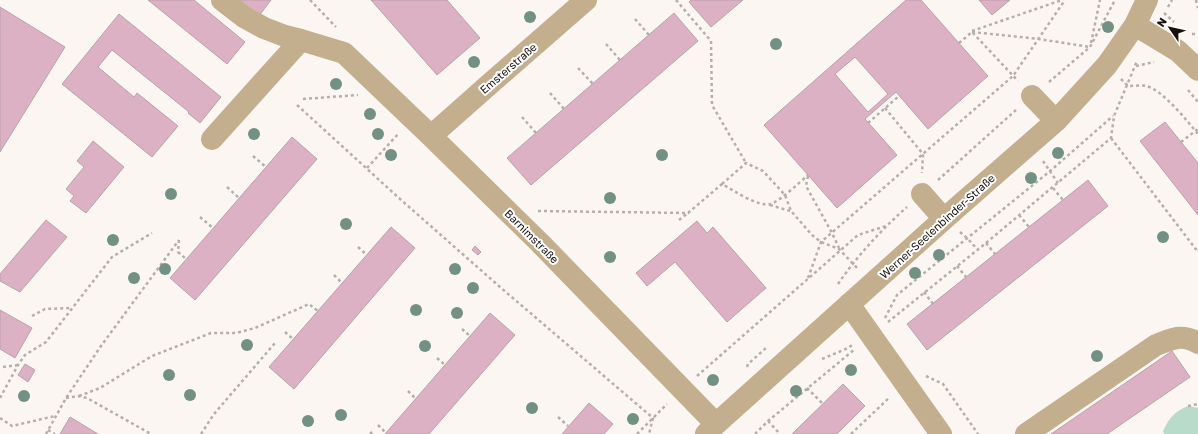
<svg xmlns="http://www.w3.org/2000/svg" width="1198" height="434" font-family="'Golos Text',sans-serif">
	<style>
		.green { fill: #b8dbca }
		.building { fill: #dcb1c3; stroke: #bca0ab; fill-rule: evenodd }
		.lines { fill: none; stroke-linecap: round; stroke-linejoin: round }
		.path { stroke: #b5aeaa; stroke-width: 2.5; stroke-dasharray: 3 3; stroke-linecap: butt }
		.minor { stroke: #c3af8d; stroke-width: 22 }
		.tree { fill: #729184 }
		.labels { text-anchor: middle; dominant-baseline: central; stroke-width: 4; stroke-linejoin: round; paint-order: stroke }
		.street-label { font-size: 11px; fill: #19100b; stroke: #fff }
	</style>
	<rect width="100%" height="100%" fill="#fcf6f3"/>
	<!-- green -->
	<path class="green" d="M1188 406 1198 408V434H1164L1163 431C1169 418 1174 412 1188 406Z"/>
	<!-- building -->
	<path class="building" d="M148 0H194L245 42 227 64Z
		M239 0H271L259 16Z
		M371 0H447L480 38 437 75Z
		M691 0H743L711 27 689 2Z
		M906 0H921L988 76 928 129 896 92 865 119 897 155 837 208 764 125ZM855 57 888 94 868 112 835 74Z
		M979 0H1010L992 15Z
		M0 7 65 47 0 152Z
		M674 13 698 41 531 185 507 158Z
		M119 14 221 97 200 123 188 113 189 112 112 50 98 67 134 97 137 93 178 126 152 157 62 84Z
		M1165 122 1198 163V215L1140 141Z
		M292 137 317 159 195 300 170 278Z
		M93 141 124 167 86 213 70 201 74 196 66 189 84 167 77 161Z
		M1088 180 1108 206 927 350 907 324Z
		M46 220 67 237 20 292 0 281V274Z
		M697 221 707 233 713 227 766 288 727 322 675 262 647 286 636 273Z
		M391 227 415 248 294 389 269 367Z
		M475 246 481 252 478 255 472 250Z
		M0 310 32 328 15 358 0 349Z
		M490 313 515 335 429 434H385Z
		M1172 351 1190 377 1107 434H1051Z
		M25 364 35 370 28 382 18 375Z
		M843 384 865 406 837 434H792Z
		M589 403 613 424 604 434H562Z
		M70 417 98 434H60Z"/>
	<g class="lines">
		<!-- path -->
		<path class="path" d="M310 0 336 27
			M676 0 711 41 712 105 746 163
			M1196 0 1198 8
			M1168 7 1172 0
			M1164 13 1174 22
			M635 19 649 35
			M972 31 1062 0
			M972 32 1039 39 1090 47
			M1192 34H1198
			M959 43 972 32 1018 81
			M1091 43 1100 0
			M606 44 620 60
			M1136 66 1154 62
			M578 68 593 84
			M1121 79 1128 86C1134 86 1140 85 1146 86 1162 89 1188 122 1198 134
			M1049 82 1090 47 1115 0
			M1188 90 1198 102
			M550 93 564 109
			M303 99 358 95
			M297 105 400 199 500 287 653 418 649 434
			M885 108 923 154 922 173
			M522 117 536 133
			M868 123 899 96
			M1111 138 1198 252
			M1181 142 1198 129
			M253 156 266 167
			M1043 161 1058 183
			M367 168 399 133
			M808 176 806 186 832 233 839 248
			M938 180 1016 110
			M722 184 746 163 763 171 785 195 791 211 812 235 821 242 839 249 858 269
			M227 187 239 198
			M1053 188 1063 200
			M770 205 790 211
			M538 211 688 213 722 184C733 190 759 208 771 204 781 200 799 183 808 175
			M1019 215 1029 227
			M200 217 213 228
			M679 220 688 213
			M960 232 967 238 978 250
			M179 240 178 252 186 259
			M986 243 995 254
			M358 247 367 255
			M957 266 966 277
			M334 275 342 283
			M808 278 821 242 1013 76 1065 0
			M838 284C858 255 881 230 907 207
			M924 292 933 304
			M32 316 45 309 70 308
			M885 318 897 295 1049 172 1113 116
			M888 322 986 243 1111 138 1114 116 1137 61
			M462 329 470 336
			M285 332 293 339
			M437 358 445 365
			M822 359 848 348 852 345
			M3 367 18 365
			M747 367 748 364 766 348
			M697 376 858 235 886 226
			M926 376 943 384 978 434
			M807 388 823 404
			M408 391 416 399
			M79 396 100 388 152 356 211 333H236L255 328 309 304 318 311
			M0 398 18 365 25 355 46 342 112 257 152 233
			M66 398 79 396 87 398 151 434
			M1188 406 1198 404
			M558 417 568 426
			M0 418 12 426 55 416
			M768 421 780 434
			M378 425 386 433
			M48 430 55 434
			M46 434 66 398 101 346 179 240
			M201 434 214 414 275 343
			M370 434 374 430
			M637 434 667 404
			M755 434 768 421 855 349
			M851 434 890 397"/>
		<!-- minor -->
		<path class="minor" d="M222 0 244 17 264 28 285 36 301 40 344 53 431 136 540 243 716 424
			M1135 25 1178 51 1198 70
			M1032 96 1056 121
			M431 136 492 82 586 0
			M212 139 301 40
			M922 194 944 219
			M849 304 941 434
			M706 434 716 424 944 219 1056 121 1107 65 1135 25 1147 0
			M1026 434 1156 345C1172 339 1182 333 1198 343"/>
	</g>
	<!-- trees -->
	<g class="tree">
		<circle cx="530" cy="17" r="6"/>
		<circle cx="1108" cy="27" r="6"/>
		<circle cx="776" cy="44" r="6"/>
		<circle cx="474" cy="62" r="6"/>
		<circle cx="336" cy="84" r="6"/>
		<circle cx="370" cy="114" r="6"/>
		<circle cx="254" cy="134" r="6"/>
		<circle cx="378" cy="134" r="6"/>
		<circle cx="1058" cy="153" r="6"/>
		<circle cx="391" cy="155" r="6"/>
		<circle cx="662" cy="155" r="6"/>
		<circle cx="1031" cy="178" r="6"/>
		<circle cx="171" cy="194" r="6"/>
		<circle cx="610" cy="198" r="6"/>
		<circle cx="346" cy="224" r="6"/>
		<circle cx="1163" cy="237" r="6"/>
		<circle cx="113" cy="240" r="6"/>
		<circle cx="939" cy="255" r="6"/>
		<circle cx="610" cy="257" r="6"/>
		<circle cx="165" cy="269" r="6"/>
		<circle cx="455" cy="269" r="6"/>
		<circle cx="915" cy="273" r="6"/>
		<circle cx="134" cy="278" r="6"/>
		<circle cx="473" cy="288" r="6"/>
		<circle cx="416" cy="310" r="6"/>
		<circle cx="457" cy="313" r="6"/>
		<circle cx="247" cy="345" r="6"/>
		<circle cx="425" cy="346" r="6"/>
		<circle cx="1097" cy="356" r="6"/>
		<circle cx="851" cy="370" r="6"/>
		<circle cx="169" cy="375" r="6"/>
		<circle cx="713" cy="380" r="6"/>
		<circle cx="796" cy="391" r="6"/>
		<circle cx="190" cy="395" r="6"/>
		<circle cx="24" cy="396" r="6"/>
		<circle cx="532" cy="408" r="6"/>
		<circle cx="341" cy="415" r="6"/>
		<circle cx="633" cy="419" r="6"/>
		<circle cx="308" cy="421" r="6"/>
	</g>
	<g class="labels">
		<!-- street labels -->
		<g class="street-label">
			<text transform="translate(508 68) rotate(-41)">Emsterstraße</text>
			<text transform="translate(937 226) rotate(-42)">Werner-Seelenbinder-Straße</text>
			<text transform="translate(532 236) rotate(45)">Barnimstraße</text>
		</g>
	</g>
	<!-- north arrow -->
	<g transform="translate(1170 28) rotate(304)" stroke="#ffffff" stroke-width="3" paint-order="stroke">
	<path d="M0-3L7 15L0 10L-7 15Z" fill="#19100b"/>
	<text y="-6" font-size="11" font-weight="bold" text-anchor="middle" fill="#19100b">N</text>
	</g>
</svg>
